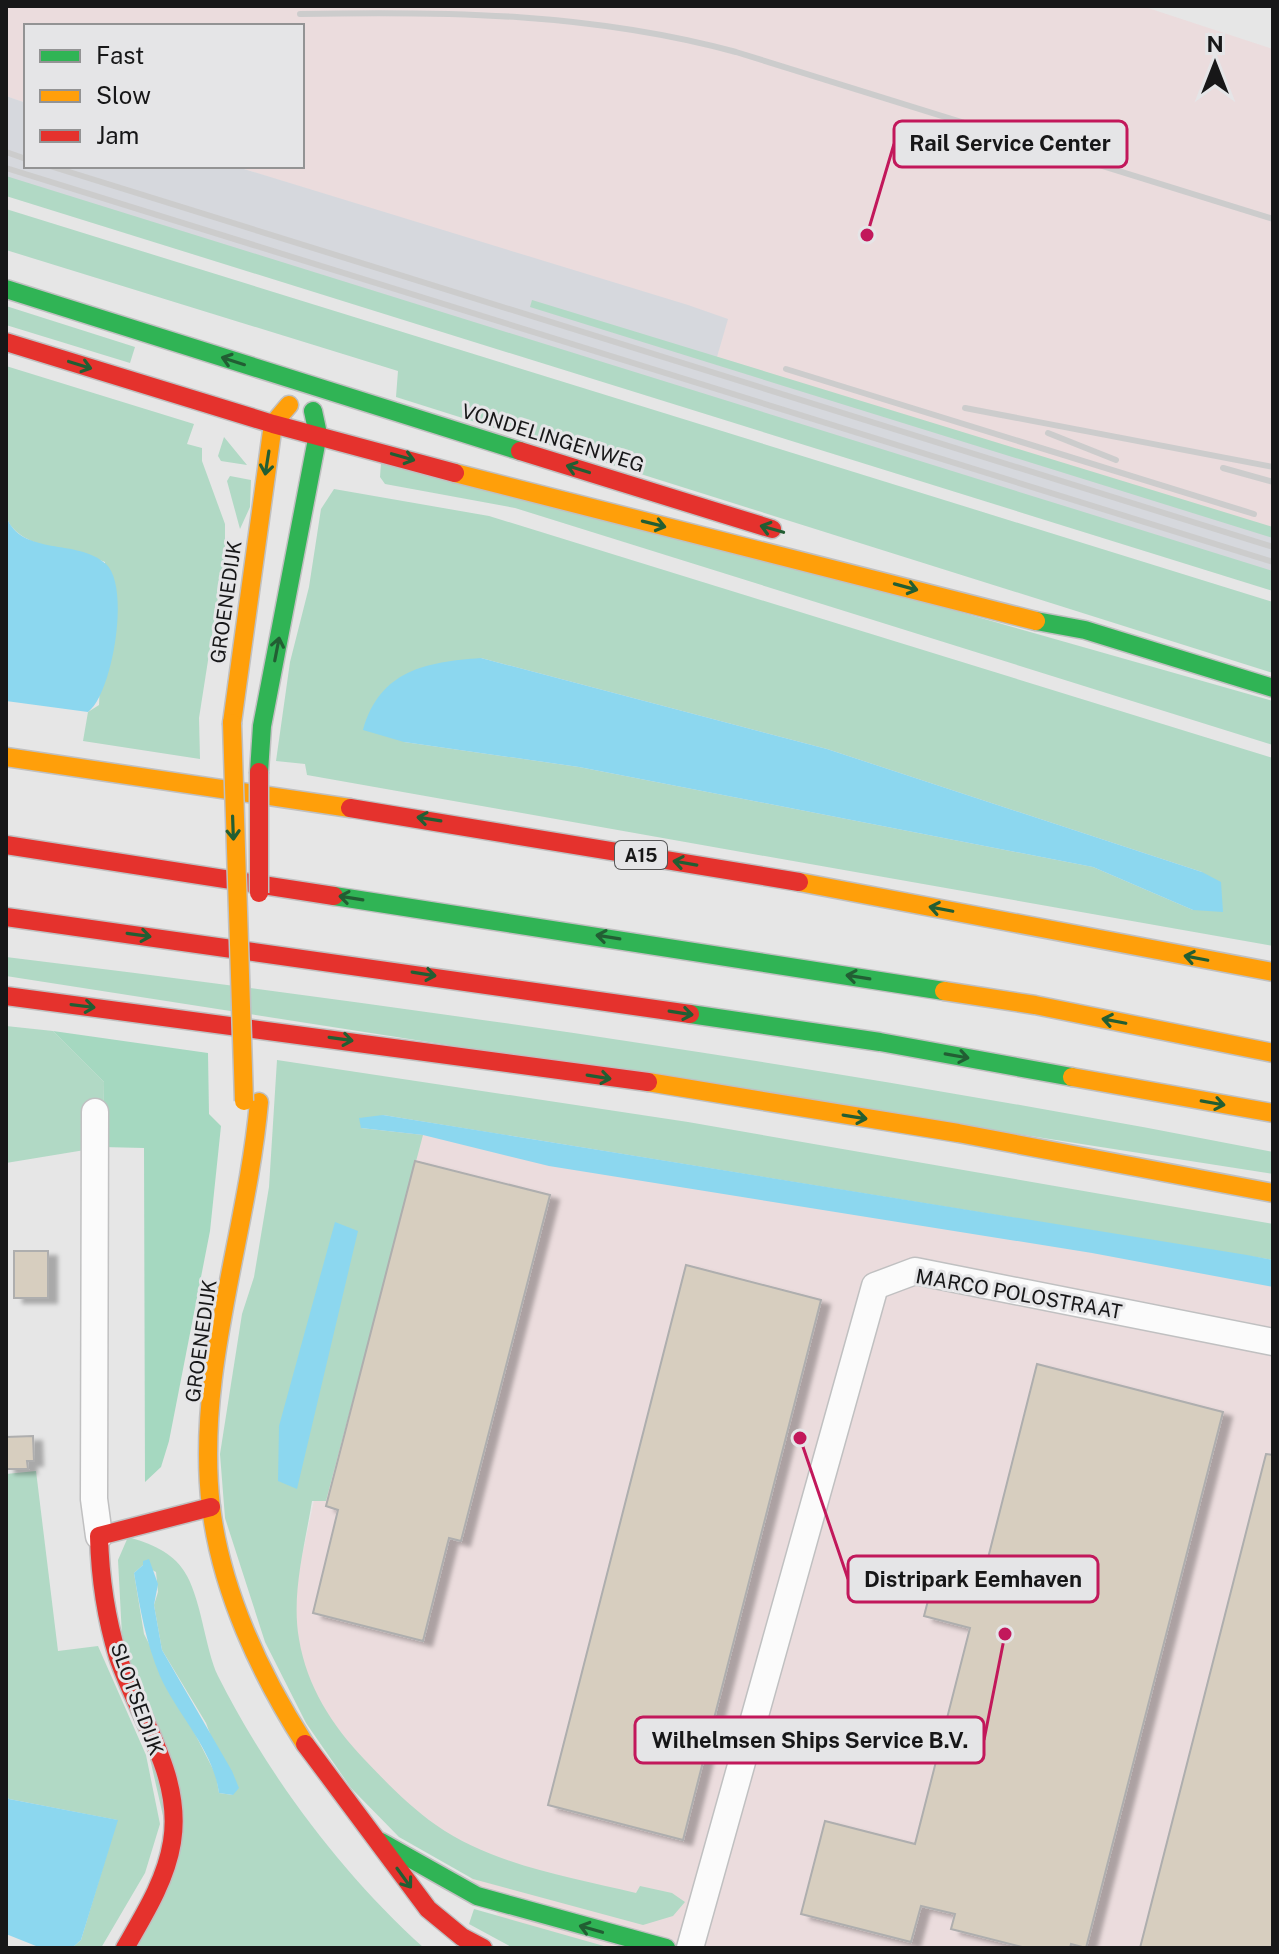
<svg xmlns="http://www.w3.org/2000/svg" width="1279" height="1954" font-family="'Public Sans',sans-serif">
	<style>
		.industrial { fill: #ebdcdd }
		.built { fill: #d6d8dd }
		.green { fill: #b1d9c5; fill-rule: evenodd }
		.forest { fill: #a5d8c0 }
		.water { fill: #8cd7ef }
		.building { fill: #d7cebf; stroke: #aeaeae; stroke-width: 2; filter: url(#shadow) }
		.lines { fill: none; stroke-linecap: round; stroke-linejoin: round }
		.street-casing { stroke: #c0c0c1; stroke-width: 29 }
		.fast-casing { stroke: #c0c0c1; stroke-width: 21 }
		.slow-casing { stroke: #c0c0c1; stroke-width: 21 }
		.jam-casing { stroke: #c0c0c1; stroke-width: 21 }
		.street { stroke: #fbfbfb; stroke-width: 26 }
		.fast { stroke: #30b455; stroke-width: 18 }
		.slow { stroke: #ff9f0a; stroke-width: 18 }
		.jam { stroke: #e5322d; stroke-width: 18 }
		.rail { stroke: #ccc; stroke-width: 6 }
		.slow-bridge-casing { stroke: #c0c0c1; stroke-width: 21; stroke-linecap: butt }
		.jam-bridge-casing { stroke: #c0c0c1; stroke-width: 21; stroke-linecap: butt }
		.slow-bridge { stroke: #ff9f0a; stroke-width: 18 }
		.jam-bridge { stroke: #e5322d; stroke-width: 18 }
		.oneway { stroke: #225e33 }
		.labels { text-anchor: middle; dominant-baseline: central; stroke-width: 6; stroke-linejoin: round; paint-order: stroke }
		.shield { fill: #e5e5e7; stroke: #555556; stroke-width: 2 }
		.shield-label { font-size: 18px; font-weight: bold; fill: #171718 }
		.street-label { font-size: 20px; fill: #171718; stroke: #e5e5e7 }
		.leader { fill: none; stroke: #c2185b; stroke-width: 3 }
		.callout-dot { fill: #c2185b; stroke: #e5e5e7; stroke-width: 3 }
		.callout { fill: #e5e5e7; stroke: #c2185b; stroke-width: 3 }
		.callout-label { font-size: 22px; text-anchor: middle; font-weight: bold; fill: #171718 }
	</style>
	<defs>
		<filter id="shadow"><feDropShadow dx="9" dy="5" stdDeviation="2" flood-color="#0004"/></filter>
	</defs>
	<rect width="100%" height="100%" fill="#e6e6e6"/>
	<!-- industrial -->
	<path class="industrial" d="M6 6H1142L1273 49V531L717 357 727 319 234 166H302V26H26V103L6 96Z
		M396 1123 1273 1275V1948H523L440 1838 320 1722 296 1644 292 1602Z"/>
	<!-- built -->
	<path class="built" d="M6 96 26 103V166H234L688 305 728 319 717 357 1273 531V587L6 192Z"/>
	<!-- green -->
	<path class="green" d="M6 176 1273 571V591L6 196Z
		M6 209 1273 602V673L396 397 398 371 6 250Z
		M532 300 1273 527V538L530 307Z
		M6 306 135 347 130 363 6 325Z
		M6 366 194 424 187 444 202 448V461L225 524V552L199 718 200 759 83 741 88 712 99 705 105 562C75 549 17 550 6 516Z
		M224 437 247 465 221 461 218 456Z
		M381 463 921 601 1273 701V745L515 508 385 484 380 477Z
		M230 476 251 480 250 507 240 529 227 481Z
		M334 489 489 516 1273 758V946L307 775 305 764 276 761 290 662 309 587 321 509ZM481 658 827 749 1202 872 1193 910 1093 867 579 767 404 742Z
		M6 957C430 1009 854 1070 1273 1152V1174L6 976Z
		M6 1026 53 1031 104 1082 103 1147 6 1163Z
		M277 1060 688 1122 1273 1224V1260L383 1115 361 1128 423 1135 326 1501H312C305 1545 291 1594 299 1639 307 1687 332 1725 364 1759 386 1782 410 1807 436 1825 493 1865 569 1877 636 1893L640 1886 672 1893 685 1902 673 1916 643 1925 473 1879 399 1837 351 1788 306 1723 265 1642 225 1518 220 1454 242 1314 254 1277 269 1187Z
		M36 1471 58 1651 98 1646 146 1755 160 1824 145 1873 101 1948H72L81 1940 117 1820 9 1799 6 1795V1474Z
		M128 1537C150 1543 172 1552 184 1571 201 1596 205 1649 218 1676 269 1777 341 1873 424 1948H131L174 1864 122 1636 118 1560ZM143 1565 156 1572 158 1592 154 1605 162 1650 206 1723 233 1795 219 1793 216 1775 144 1634 134 1573Z
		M474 1909 611 1948H513L469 1924Z"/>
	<!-- forest -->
	<path class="forest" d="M53 1031 208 1053 209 1114 221 1126 210 1231 169 1441 161 1467 145 1482 144 1148 103 1147 104 1082Z"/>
	<!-- water -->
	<path class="water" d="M6 516C21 557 78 538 106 564 131 587 112 695 88 712L6 701Z
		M481 658 827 749 1202 872 1221 882 1223 912 1193 910 1093 867 579 767 404 742 363 730C380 670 426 662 481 658Z
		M383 1115 1247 1255 1273 1260V1287L1092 1253 549 1166 423 1135 361 1128 359 1118Z
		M335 1222 358 1231 297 1489 278 1481 279 1426Z
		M149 1559 158 1584 154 1605 162 1650 232 1771 239 1788 233 1795 219 1793C213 1749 178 1716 160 1676 146 1643 140 1609 134 1573L143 1565V1561Z
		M6 1795 9 1799 118 1820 81 1940 72 1948H41L6 1934Z"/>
	<!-- building -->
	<path class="building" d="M415 1161 550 1195 461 1541 449 1538 423 1641 313 1613 338 1510 326 1506Z
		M14 1251H48V1298H14Z
		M686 1265 821 1300 683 1840 548 1805Z
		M1037 1364 1223 1412 1086 1948 1071 1944 1070 1948H1026L951 1929 955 1914 921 1906 911 1942 801 1914 825 1821 915 1844 970 1628 924 1616 938 1562 984 1574Z
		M33 1436 34 1461H27L28 1469H6V1437Z
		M1266 1454 1273 1455V1948H1140Z"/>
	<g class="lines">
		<defs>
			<path id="street" d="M95 1112 94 1499 99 1536
				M690 1948 875 1286 915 1271 1273 1342"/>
			<path id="fast" d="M6 289 520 451
				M1036 621 1085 630 1273 688
				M259 772 262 726 318 434 313 411
				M334 896 944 991
				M690 1014 880 1042 1072 1077
				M381 1842 477 1896 666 1948"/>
			<path id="slow" d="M455 473 1036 621
				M232 723 273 424 289 405
				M6 757 350 808
				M799 882 1273 972
				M944 991 1035 1005 1273 1053
				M1072 1077 1273 1113
				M648 1082 958 1133 1273 1193
				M259 1102C247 1236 195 1372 211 1507 221 1590 260 1674 305 1744"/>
			<path id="jam" d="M6 342 273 424 455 473
				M520 451 772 529
				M350 808 799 882
				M6 845 334 896
				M6 917 690 1014
				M6 996 648 1082
				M305 1744 428 1909 462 1937 483 1948
				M125 1948C144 1915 166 1880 172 1842 183 1775 138 1717 118 1657 106 1618 100 1577 99 1536L211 1507"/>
		</defs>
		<!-- street casing -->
		<use href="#street" class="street-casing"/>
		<!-- fast casing -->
		<use href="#fast" class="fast-casing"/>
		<!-- slow casing -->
		<use href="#slow" class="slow-casing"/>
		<!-- jam casing -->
		<use href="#jam" class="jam-casing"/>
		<!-- street -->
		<use href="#street" class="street"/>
		<!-- fast -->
		<use href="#fast" class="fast"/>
		<!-- slow -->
		<use href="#slow" class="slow"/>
		<!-- jam -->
		<use href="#jam" class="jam"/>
		<!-- rail -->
		<path class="rail" d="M300 14C448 11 592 13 736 52L1273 219
			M6 152 26 159
			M50 166 1273 547
			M6 168 1273 562
			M786 369 1254 514
			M965 408 1273 467
			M1048 433 1116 460
			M1223 468 1273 482"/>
		<defs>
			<path id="slow-bridge" d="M232 723 244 1101"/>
			<path id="jam-bridge" d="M259 772V893"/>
		</defs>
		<!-- slow-bridge casing -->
		<use href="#slow-bridge" class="slow-bridge-casing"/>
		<!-- jam-bridge casing -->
		<use href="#jam-bridge" class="jam-bridge-casing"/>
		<!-- slow-bridge -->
		<use href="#slow-bridge" class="slow-bridge"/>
		<!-- jam-bridge -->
		<use href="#jam-bridge" class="jam-bridge"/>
	</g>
	<!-- one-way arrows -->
	<defs><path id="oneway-shaft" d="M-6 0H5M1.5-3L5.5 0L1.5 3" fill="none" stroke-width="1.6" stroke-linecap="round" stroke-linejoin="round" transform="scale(2)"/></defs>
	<g class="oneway">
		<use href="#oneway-shaft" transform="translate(233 361) rotate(-162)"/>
		<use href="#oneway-shaft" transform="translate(80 365) rotate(17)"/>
		<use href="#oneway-shaft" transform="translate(403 457) rotate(16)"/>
		<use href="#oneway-shaft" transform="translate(267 463) rotate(99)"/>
		<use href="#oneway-shaft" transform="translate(578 469) rotate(-163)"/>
		<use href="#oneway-shaft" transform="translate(654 524) rotate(14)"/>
		<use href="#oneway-shaft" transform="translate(772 529) rotate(-164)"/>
		<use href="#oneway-shaft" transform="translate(906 587) rotate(15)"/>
		<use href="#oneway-shaft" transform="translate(277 649) rotate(-79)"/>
		<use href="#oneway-shaft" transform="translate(429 819) rotate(-171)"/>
		<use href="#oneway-shaft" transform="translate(233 828) rotate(88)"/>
		<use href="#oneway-shaft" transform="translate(685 863) rotate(-170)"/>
		<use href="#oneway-shaft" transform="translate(351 898) rotate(-171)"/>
		<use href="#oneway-shaft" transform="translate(941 909) rotate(-169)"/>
		<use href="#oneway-shaft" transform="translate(139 935) rotate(8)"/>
		<use href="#oneway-shaft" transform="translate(608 937) rotate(-171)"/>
		<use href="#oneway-shaft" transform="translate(1196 958) rotate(-169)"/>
		<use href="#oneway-shaft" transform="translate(424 974) rotate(9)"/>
		<use href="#oneway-shaft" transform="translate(858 977) rotate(-171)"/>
		<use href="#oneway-shaft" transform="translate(83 1006) rotate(7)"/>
		<use href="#oneway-shaft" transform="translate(681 1013) rotate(9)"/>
		<use href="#oneway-shaft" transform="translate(1114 1021) rotate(-169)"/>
		<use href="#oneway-shaft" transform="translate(341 1039) rotate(8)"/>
		<use href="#oneway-shaft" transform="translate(957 1056) rotate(10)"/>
		<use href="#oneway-shaft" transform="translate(599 1077) rotate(9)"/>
		<use href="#oneway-shaft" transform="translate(1213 1103) rotate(10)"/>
		<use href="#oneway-shaft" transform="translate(855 1117) rotate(9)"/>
		<use href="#oneway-shaft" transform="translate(404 1878) rotate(54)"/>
		<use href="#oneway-shaft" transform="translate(591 1929) rotate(-164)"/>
	</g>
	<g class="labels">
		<!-- shield labels -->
		<rect class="shield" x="615" y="841" width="52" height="28" rx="6"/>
		<g class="shield-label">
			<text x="641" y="855">A15</text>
		</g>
		<!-- street labels -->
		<g class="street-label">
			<text transform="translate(553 438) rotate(17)">VONDELINGENWEG</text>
			<text transform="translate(226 602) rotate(-82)">GROENEDIJK</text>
			<text transform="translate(1019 1294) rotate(10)">MARCO POLOSTRAAT</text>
			<text transform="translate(201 1341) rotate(-82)">GROENEDIJK</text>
			<text transform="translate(137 1699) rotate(70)">SLOTSEDIJK</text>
		</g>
	</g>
	<!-- callouts -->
	<path class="leader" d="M867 235L894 144M800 1438L848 1579M1005 1634L984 1740"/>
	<g class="callout-dot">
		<circle cx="867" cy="235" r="8"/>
		<circle cx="800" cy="1438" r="8"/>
		<circle cx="1005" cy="1634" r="8"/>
	</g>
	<g class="callout">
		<rect x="894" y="121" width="233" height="46" rx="8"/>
		<rect x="848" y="1556" width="250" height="46" rx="8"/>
		<rect x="635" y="1717" width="349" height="46" rx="8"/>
	</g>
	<g class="callout-label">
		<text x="1010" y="151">Rail Service Center</text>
		<text x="973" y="1587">Distripark Eemhaven</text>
		<text x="810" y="1748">Wilhelmsen Ships Service B.V.</text>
	</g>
	<!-- border -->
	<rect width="1279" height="1954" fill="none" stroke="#171718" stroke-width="16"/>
	<!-- legend -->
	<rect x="24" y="24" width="280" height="144" fill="#e5e5e7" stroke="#939394" stroke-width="2"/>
	<rect x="40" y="50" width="40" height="12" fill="#30b455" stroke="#939394" stroke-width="2"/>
	<text x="96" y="64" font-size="24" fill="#171718">Fast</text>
	<rect x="40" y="90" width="40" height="12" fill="#ff9f0a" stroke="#939394" stroke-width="2"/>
	<text x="96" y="104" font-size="24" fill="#171718">Slow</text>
	<rect x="40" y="130" width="40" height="12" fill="#e5322d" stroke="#939394" stroke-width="2"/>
	<text x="96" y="144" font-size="24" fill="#171718">Jam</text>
	<!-- north arrow -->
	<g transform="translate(1215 64)" stroke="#e5e5e7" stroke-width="6" paint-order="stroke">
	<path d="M0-6L14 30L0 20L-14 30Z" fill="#171718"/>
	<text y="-12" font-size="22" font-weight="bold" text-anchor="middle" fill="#171718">N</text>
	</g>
</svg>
